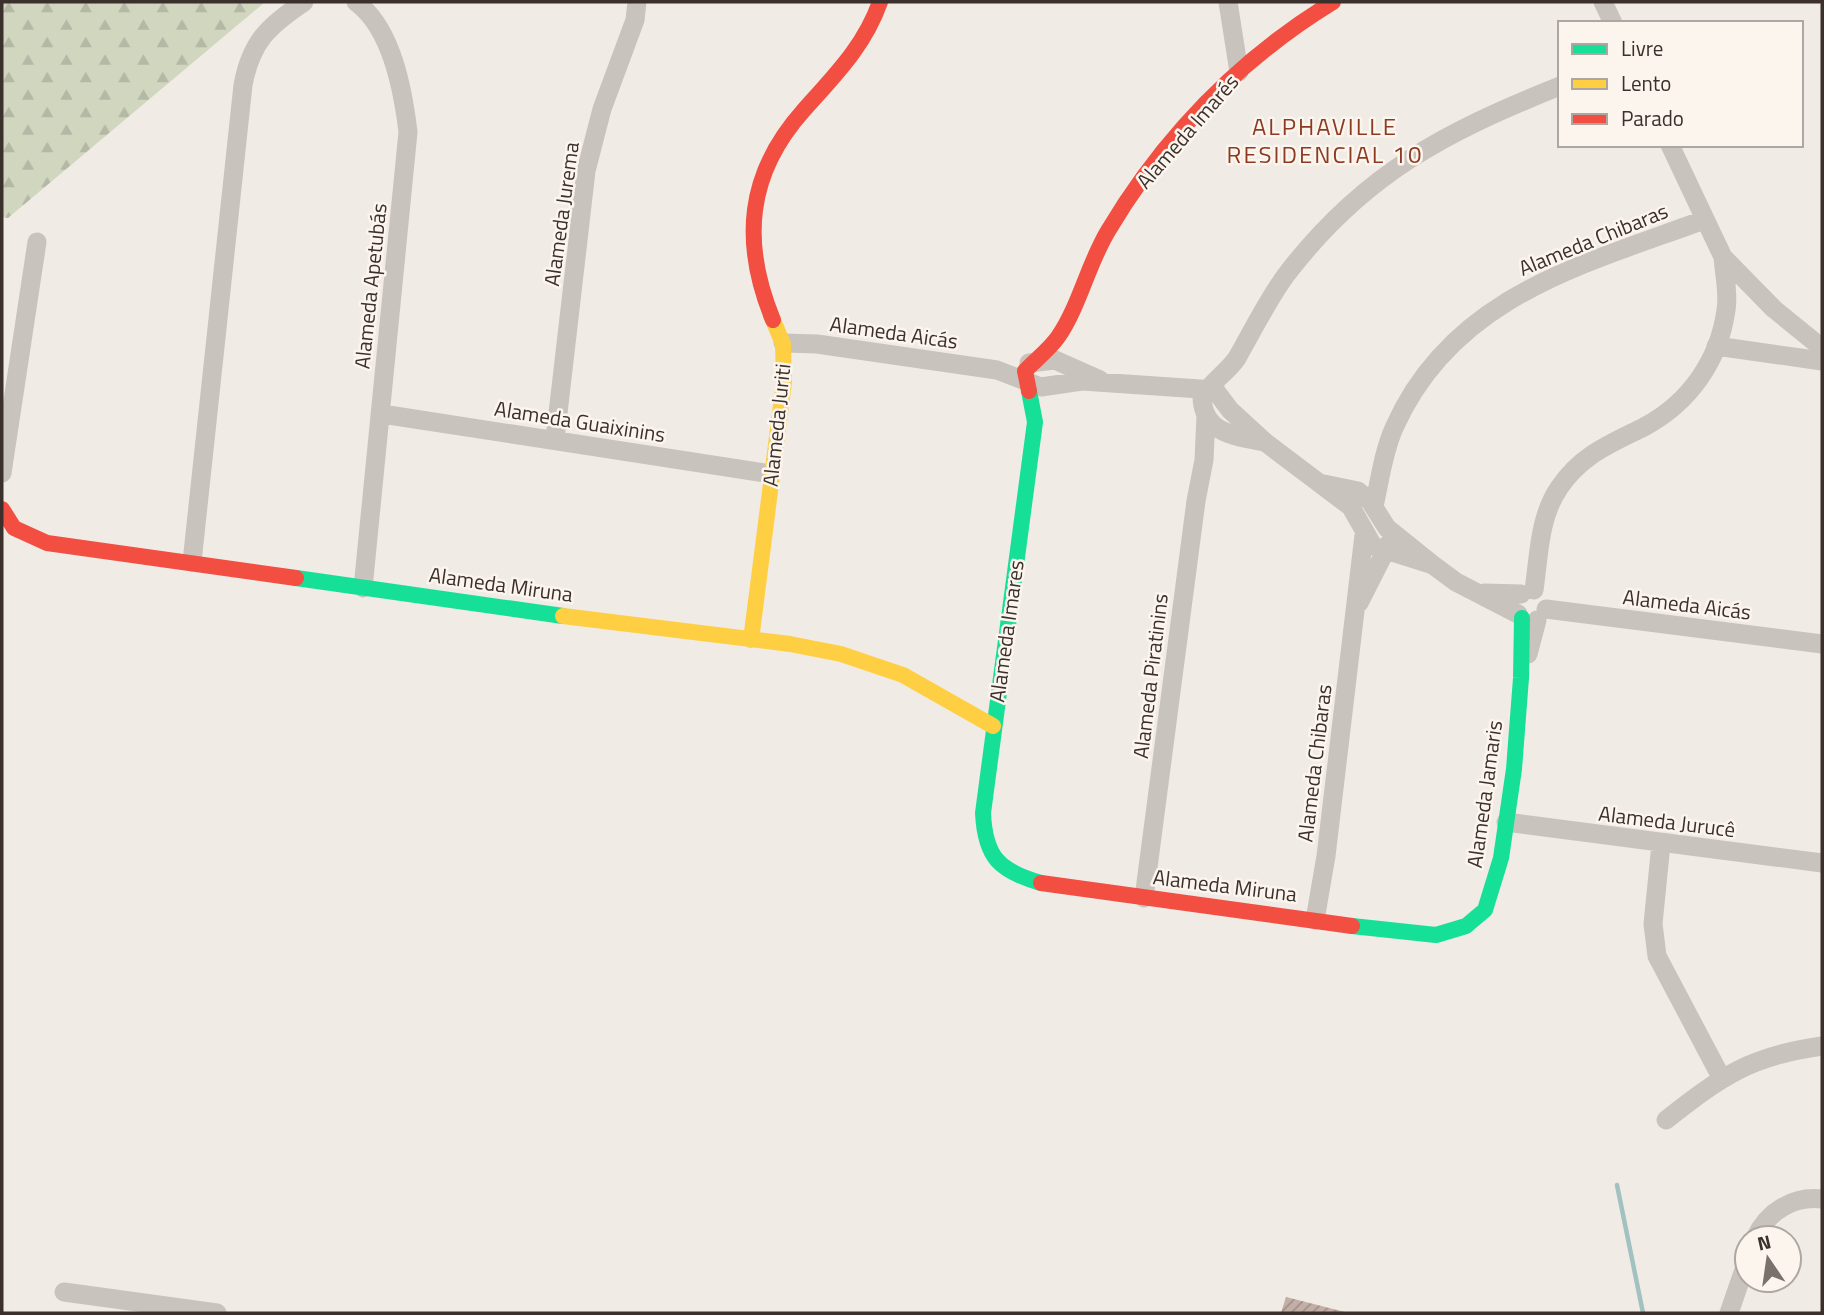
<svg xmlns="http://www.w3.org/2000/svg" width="1824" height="1315" font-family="'Titillium Web',sans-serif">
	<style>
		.forest { fill: url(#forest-firs) }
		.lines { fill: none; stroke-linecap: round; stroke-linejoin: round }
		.stream { stroke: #a1c2c1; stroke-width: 4.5 }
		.building { fill: url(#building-hatch) }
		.street { stroke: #c9c3be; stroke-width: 19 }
		.fast { stroke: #16e098; stroke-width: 16 }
		.slow { stroke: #ffcf43; stroke-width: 16 }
		.jam { stroke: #f24e42; stroke-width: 16 }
		.labels { text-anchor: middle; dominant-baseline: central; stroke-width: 5; stroke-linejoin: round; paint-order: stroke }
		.street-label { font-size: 21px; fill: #3b302b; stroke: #fbf5ee }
		.quarter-label { font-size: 24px; letter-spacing: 2px; fill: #8c3b22; stroke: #fbf5ee }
	</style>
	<defs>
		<pattern id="forest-firs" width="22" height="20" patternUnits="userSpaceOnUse" patternTransform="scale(1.75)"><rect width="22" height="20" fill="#d1d6bf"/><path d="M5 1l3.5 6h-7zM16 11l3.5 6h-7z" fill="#b4b8a4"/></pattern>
		<pattern id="building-hatch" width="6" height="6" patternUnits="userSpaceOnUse" patternTransform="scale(1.75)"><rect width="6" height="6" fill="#c3afa7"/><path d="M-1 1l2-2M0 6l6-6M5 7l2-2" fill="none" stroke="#a08f88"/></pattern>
	</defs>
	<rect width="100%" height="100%" fill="#f0ebe5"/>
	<!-- forest -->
	<path class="forest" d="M2 2H265L8 218 2 217Z"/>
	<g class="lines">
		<!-- stream -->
		<path class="stream" d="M1617 1185 1643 1313"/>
	</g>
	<!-- building -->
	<path class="building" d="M1286 1297 1345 1312V1313H1281Z"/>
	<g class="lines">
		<!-- street -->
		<path class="street" d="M356 2C392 28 403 90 408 132L363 588
			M1228 2 1239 72
			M1603 2 1613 23
			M1670 145 1723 257 1774 309 1822 348
			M783 343 817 344 997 370 1041 387 1082 381 1215 390 1230 410 1265 442 1351 507 1373 546 1433 565
			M1716 346 1822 361
			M1029 363 1055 360 1100 380
			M382 414 771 474
			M555 439 586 171 602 109 635 20 637 2
			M1264 442C1236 436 1204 434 1202 398 1209 383 1228 372 1237 358 1253 330 1267 301 1286 275 1363 174 1445 132 1560 86
			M2 473 37 242
			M1324 484 1358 491 1370 501 1387 528 1433 565 1456 582 1518 614
			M1374 506C1380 480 1383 453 1394 428 1452 297 1581 265 1704 220
			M192 562 243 85C251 42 268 26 304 2
			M1534 590C1539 556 1539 517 1559 488 1581 455 1610 444 1644 427 1689 403 1719 361 1726 310 1729 294 1724 273 1723 257
			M1484 593 1521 594
			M1359 603 1391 540
			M1546 609 1822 644
			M1528 654 1537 620
			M1506 822 1822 863
			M1661 844 1653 924 1657 956 1721 1077
			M1144 898 1196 501 1204 460 1206 416
			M1315 920 1326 856 1364 535
			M1666 1120C1722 1076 1750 1056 1822 1046
			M1755 1238C1768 1211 1793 1196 1822 1199
			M64 1292 217 1313
			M1729 1313 1747 1261"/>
		<!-- fast -->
		<path class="fast" d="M1029 391 1035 422 983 813C985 857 999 871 1041 883
			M296 578 563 616
			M1352 926 1436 935 1466 926 1485 910 1501 858 1514 769 1521 678 1522 618"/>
		<!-- slow -->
		<path class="slow" d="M563 616 790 644 841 654 903 675 993 726
			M751 640 784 382 783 344 773 320"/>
		<!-- jam -->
		<path class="jam" d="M773 320C741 242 747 174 803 111 834 76 864 47 880 2
			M1029 391 1025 371C1036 359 1049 350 1058 337 1079 307 1088 264 1108 231 1164 137 1240 59 1333 2
			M2 509 14 528 47 543 296 578
			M1041 883 1352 926"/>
	</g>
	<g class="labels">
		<!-- street labels -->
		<g class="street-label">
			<text transform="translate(1187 131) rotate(-49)">Alameda Imarés</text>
			<text transform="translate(561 214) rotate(-82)">Alameda Jurema</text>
			<text transform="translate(1593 239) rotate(-22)">Alameda Chibaras</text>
			<text transform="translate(370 286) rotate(-84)">Alameda Apetubás</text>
			<text transform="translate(894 332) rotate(8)">Alameda Aicás</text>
			<text transform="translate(580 421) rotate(9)">Alameda Guaixinins</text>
			<text transform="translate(776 425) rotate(-84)">Alameda Juriti</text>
			<text transform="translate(501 584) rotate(8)">Alameda Miruna</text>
			<text transform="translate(1687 604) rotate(7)">Alameda Aicás</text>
			<text transform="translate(1006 631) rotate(-82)">Alameda Imares</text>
			<text transform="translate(1150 676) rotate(-83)">Alameda Piratinins</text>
			<text transform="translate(1314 763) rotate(-83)">Alameda Chibaras</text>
			<text transform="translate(1484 794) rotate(-82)">Alameda Jamaris</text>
			<text transform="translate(1667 821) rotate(7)">Alameda Jurucê</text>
			<text transform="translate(1225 885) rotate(7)">Alameda Miruna</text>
		</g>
		<!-- quarter labels -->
		<g class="quarter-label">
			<text x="1325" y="126">ALPHAVILLE<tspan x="1325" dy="28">RESIDENCIAL 10</tspan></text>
		</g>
	</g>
	<!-- border -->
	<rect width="1824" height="1315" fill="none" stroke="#3b302b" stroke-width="7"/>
	<!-- legend -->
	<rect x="1558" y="21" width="245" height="126" fill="#fbf5ee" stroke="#aea6a0" stroke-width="2"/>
	<rect x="1572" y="44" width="35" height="10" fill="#16e098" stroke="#aea6a0" stroke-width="2"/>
	<text x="1621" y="56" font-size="21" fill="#3b302b">Livre</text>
	<rect x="1572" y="79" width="35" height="10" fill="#ffcf43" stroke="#aea6a0" stroke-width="2"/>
	<text x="1621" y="91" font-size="21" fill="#3b302b">Lento</text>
	<rect x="1572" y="114" width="35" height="10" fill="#f24e42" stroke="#aea6a0" stroke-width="2"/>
	<text x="1621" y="126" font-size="21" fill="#3b302b">Parado</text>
	<!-- north arrow -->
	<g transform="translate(1768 1259) rotate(347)"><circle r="33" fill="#fbf5ee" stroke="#aea6a0" stroke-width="2"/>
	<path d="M0-5L12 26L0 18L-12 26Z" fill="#7a716c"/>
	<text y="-10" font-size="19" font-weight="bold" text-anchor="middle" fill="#3b302b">N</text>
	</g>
</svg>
